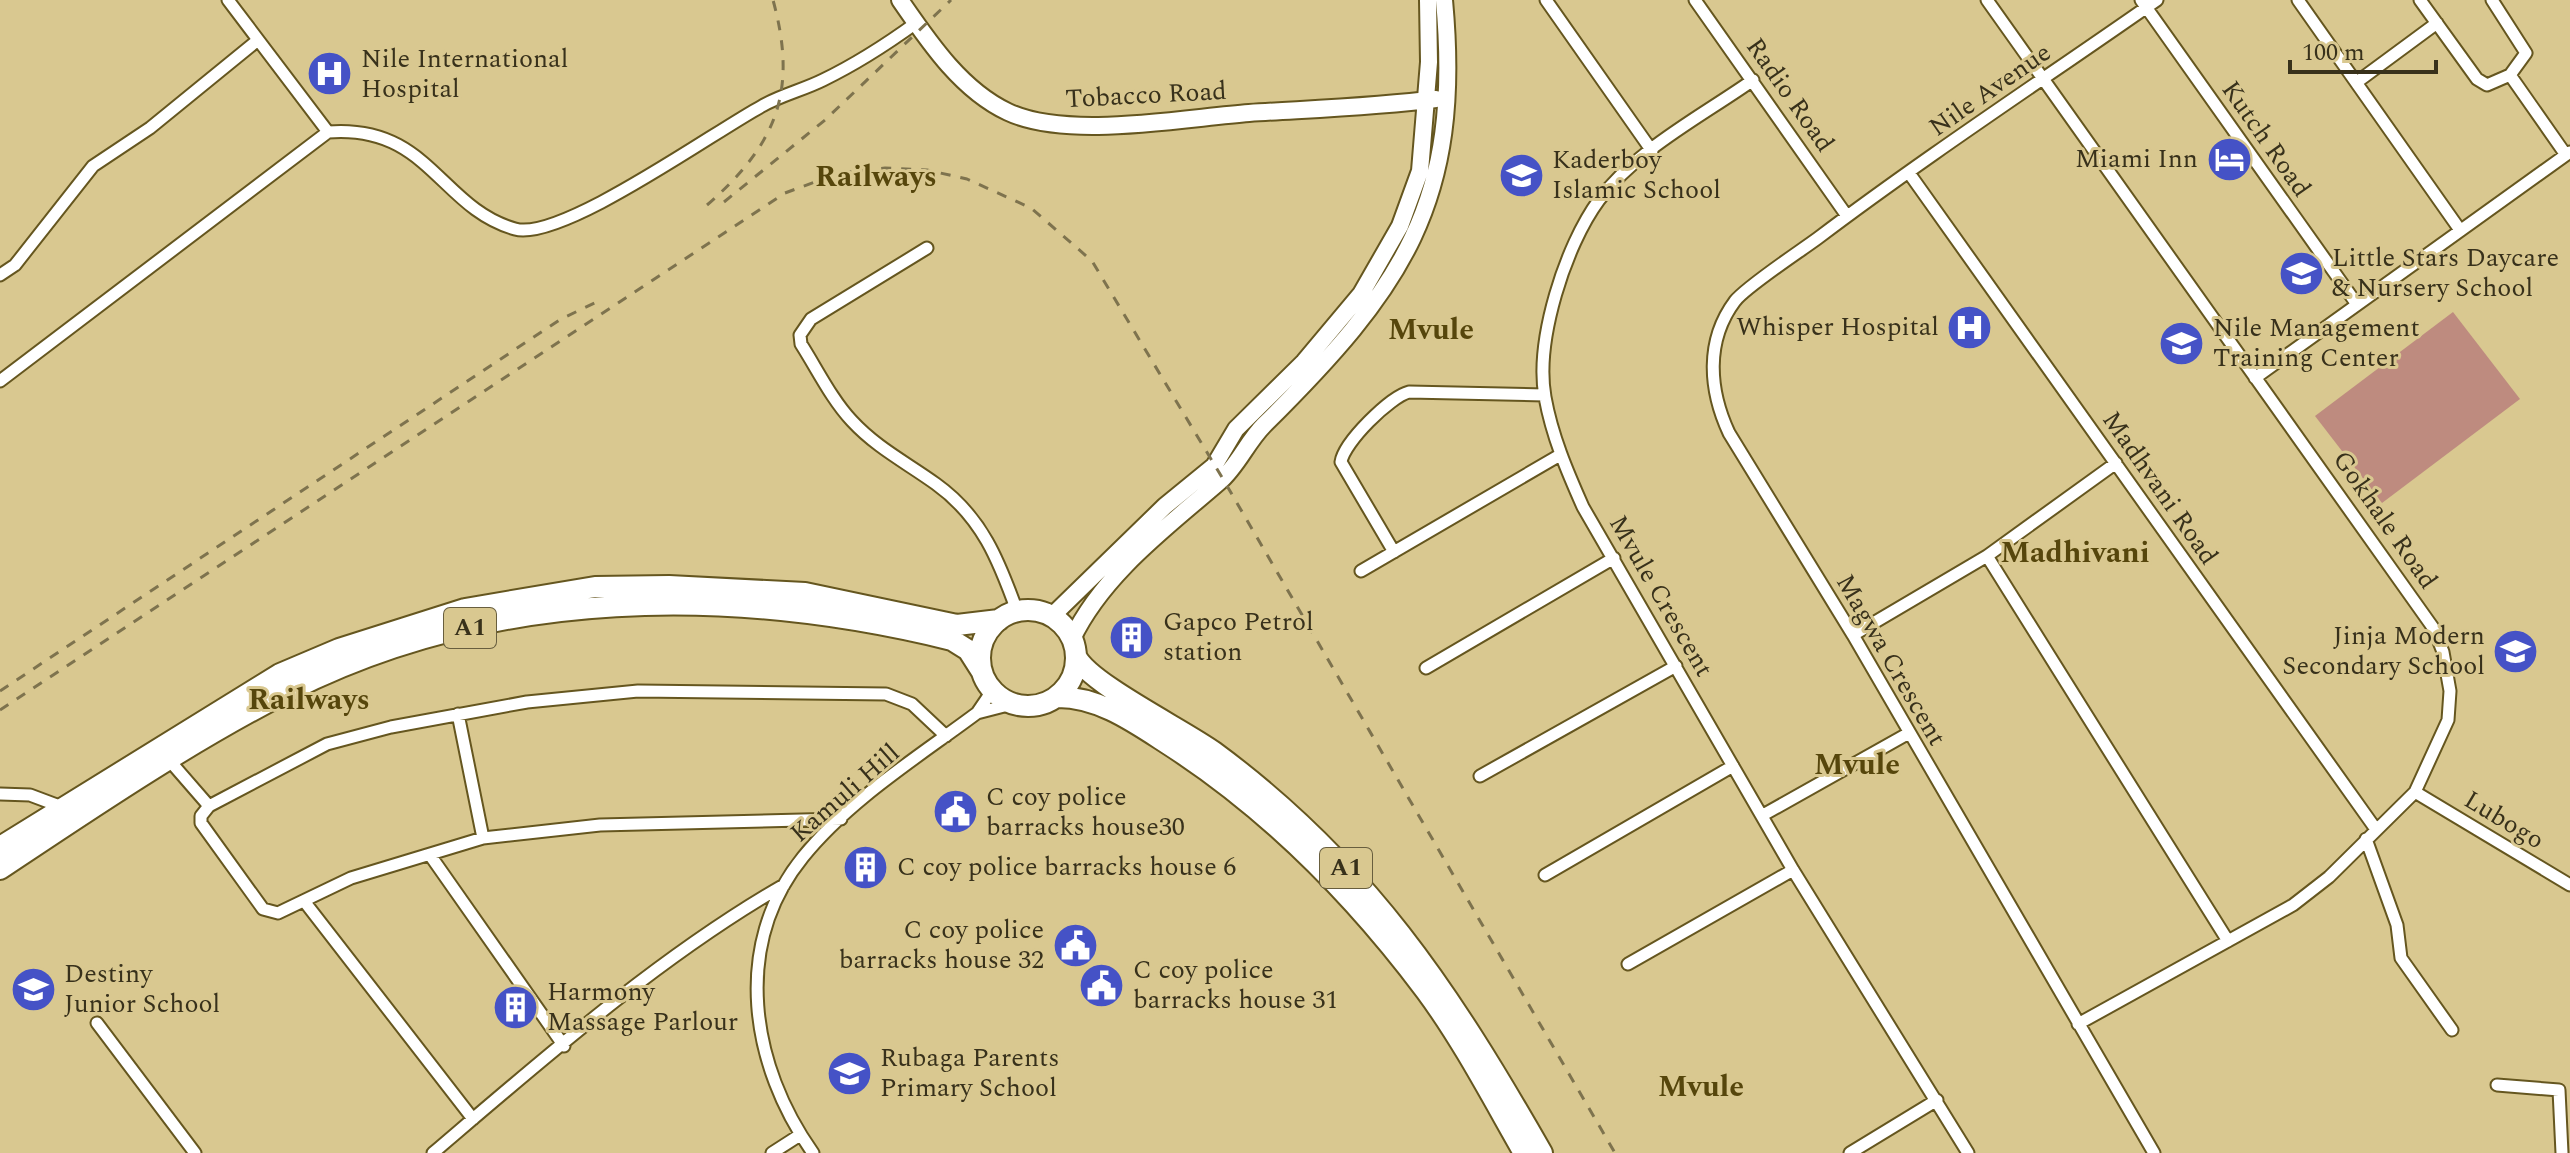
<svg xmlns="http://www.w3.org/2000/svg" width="2570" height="1153" font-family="Spectral,serif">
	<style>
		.green { fill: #be8b7f }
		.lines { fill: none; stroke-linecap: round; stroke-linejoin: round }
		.street-casing { stroke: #65561f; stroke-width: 15 }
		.secondary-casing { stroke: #65561f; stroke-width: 20 }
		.highway-casing { stroke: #65561f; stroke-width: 24 }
		.street { stroke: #fff; stroke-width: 11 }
		.secondary { stroke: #fff; stroke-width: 16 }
		.highway { stroke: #fff; stroke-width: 20 }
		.rail { stroke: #7e734e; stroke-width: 3; stroke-dasharray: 10 10; stroke-linecap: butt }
		.labels { text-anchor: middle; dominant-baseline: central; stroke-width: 6; stroke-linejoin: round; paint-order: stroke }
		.shield { fill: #d9c890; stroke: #685e3e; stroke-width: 2 }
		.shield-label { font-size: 24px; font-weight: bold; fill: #38311b }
		.poi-label { font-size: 26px; fill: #38311b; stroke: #d9c890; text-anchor: start }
		.street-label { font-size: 26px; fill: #38311b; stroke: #d9c890 }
		.quarter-label { font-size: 30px; font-weight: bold; fill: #56460c; stroke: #d9c890 }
	</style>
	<rect width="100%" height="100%" fill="#d9c890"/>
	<!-- green -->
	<path class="green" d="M2453 312 2520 399 2382 503 2315 416Z"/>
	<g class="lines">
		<defs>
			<path id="street" d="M228 0 328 132
				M1546 0 1652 151
				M1695 0 1847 216
				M1987 0 2434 629 2443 652 2450 691 2448 720 2415 792 2329 877 2293 905 2078 1024
				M2141 0 2356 303
				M2298 0 2460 230
				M2420 0 2477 79 2487 85 2510 75 2526 53 2492 0
				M2510 75 2566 155
				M1753 80C1702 116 1637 149 1599 200 1565 246 1535 341 1545 397 1552 436 1567 471 1583 507L1793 870 1968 1153
				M2357 82 2437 23
				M1909 173 2375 828
				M927 248 811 319 800 335 801 344C817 369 832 400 852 421 877 448 907 463 936 484 982 517 999 561 1017 611
				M0 275 15 265 93 166 150 128 258 40
				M2255 378 2570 152
				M0 381 328 132C429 124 440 208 515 229 561 242 715 131 762 106 781 95 803 90 823 80 856 64 887 44 916 23
				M1394 552 1341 462C1344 442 1390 397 1409 392L1544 395
				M1987 556 2228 941
				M1361 571 1560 455
				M1853 635 1987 556 2116 463
				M1426 668 1614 558
				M992 691 977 713 1012 704
				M458 714 483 838
				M169 760 209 806
				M1480 776 1676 666
				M2415 792 2570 885
				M0 794 30 795 62 807
				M1763 815 1909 733
				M841 819 600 825 483 838 351 878 278 913 263 909 201 823V816L209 806 327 744 391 727 527 702 638 691 886 694 912 704 946 736
				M2366 839 2397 925 2401 958 2452 1030
				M430 855 564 1046
				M1545 875 1733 766
				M304 901 473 1119
				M1628 964 1793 870
				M97 1023 195 1153
				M2497 1085 2559 1090 2562 1153
				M433 1153C542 1060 660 956 784 885
				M772 1153 800 1135
				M813 1153C751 1066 731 946 803 857 849 800 918 757 977 713
				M1850 1153 1937 1100
				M2154 1153 1853 635 1729 433C1709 390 1705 341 1735 301 1747 286 1799 252 1818 238 1928 155 2044 79 2157 0"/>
			<path id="secondary" d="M900 0C929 42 961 90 1008 112 1067 140 1183 118 1249 113 1311 109 1375 107 1436 99
				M1052 616 1165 506 1214 466 1236 429 1304 362 1361 294 1400 226 1420 171 1429 62 1428 0
				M1072 639C1103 574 1166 528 1219 482 1237 467 1247 442 1264 425 1402 288 1463 203 1444 0"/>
			<path id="highway" d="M980 658a48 48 0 1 1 96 0a48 48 0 1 1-96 0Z
				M1076 656C1088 683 1184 730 1214 752 1366 864 1450 992 1542 1153
				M1058 697C1099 697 1134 722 1168 744 1269 809 1354 895 1426 991 1463 1041 1493 1099 1524 1153
				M0 847 280 674 339 649 465 609 595 587 669 586 805 593 957 625 999 620
				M0 869C93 807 189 742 289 691 495 587 733 586 952 640L968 650 982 672"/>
		</defs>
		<!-- street casing -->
		<use href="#street" class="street-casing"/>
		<!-- secondary casing -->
		<use href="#secondary" class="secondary-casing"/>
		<!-- highway casing -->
		<use href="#highway" class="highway-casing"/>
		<!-- street -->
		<use href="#street" class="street"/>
		<!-- secondary -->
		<use href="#secondary" class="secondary"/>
		<!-- highway -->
		<use href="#highway" class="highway"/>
		<!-- rail -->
		<path class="rail" d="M724 202 825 120 951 0
			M707 205C777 144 798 91 773 0
			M0 691 561 319 603 299
			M0 710 785 193 839 173 885 168 927 170 967 179 1031 208 1092 261 1223 479 1615 1153"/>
	</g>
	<!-- icons -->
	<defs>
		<symbol id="hospital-disc" viewBox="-11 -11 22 22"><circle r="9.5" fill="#4552c6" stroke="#d9c890"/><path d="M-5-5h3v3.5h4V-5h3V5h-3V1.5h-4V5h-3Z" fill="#fff"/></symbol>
		<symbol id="hotel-disc" viewBox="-11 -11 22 22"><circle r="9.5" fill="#4552c6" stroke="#d9c890"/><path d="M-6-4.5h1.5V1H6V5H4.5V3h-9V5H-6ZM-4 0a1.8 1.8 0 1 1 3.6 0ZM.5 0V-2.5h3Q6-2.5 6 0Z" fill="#fff"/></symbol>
		<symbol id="school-disc" viewBox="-11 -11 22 22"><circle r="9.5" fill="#4552c6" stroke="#d9c890"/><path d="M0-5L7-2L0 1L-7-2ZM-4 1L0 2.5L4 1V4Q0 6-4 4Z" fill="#fff"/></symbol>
		<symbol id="university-disc" viewBox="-11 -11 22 22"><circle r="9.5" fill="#4552c6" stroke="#d9c890"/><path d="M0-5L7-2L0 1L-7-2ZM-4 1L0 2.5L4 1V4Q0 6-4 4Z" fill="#fff"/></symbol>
		<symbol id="building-disc" viewBox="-11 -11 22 22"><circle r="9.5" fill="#4552c6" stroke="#d9c890"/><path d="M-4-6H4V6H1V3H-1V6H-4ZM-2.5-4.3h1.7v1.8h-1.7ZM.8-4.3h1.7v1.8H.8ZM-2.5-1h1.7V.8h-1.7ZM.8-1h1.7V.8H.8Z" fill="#fff"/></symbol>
		<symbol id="civic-disc" viewBox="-11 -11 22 22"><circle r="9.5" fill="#4552c6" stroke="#d9c890"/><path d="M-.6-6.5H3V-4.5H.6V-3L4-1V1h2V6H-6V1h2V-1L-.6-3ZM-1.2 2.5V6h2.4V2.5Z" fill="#fff"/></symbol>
	</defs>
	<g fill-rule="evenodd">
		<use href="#hospital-disc" x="304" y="48" width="51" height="51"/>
		<use href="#hotel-disc" x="2204" y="134" width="51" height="51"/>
		<use href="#school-disc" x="1496" y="150" width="51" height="51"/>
		<use href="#school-disc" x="2276" y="248" width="51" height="51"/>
		<use href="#hospital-disc" x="1944" y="302" width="51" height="51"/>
		<use href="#university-disc" x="2156" y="318" width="51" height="51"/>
		<use href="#building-disc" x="1106" y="612" width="51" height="51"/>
		<use href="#school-disc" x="2490" y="626" width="51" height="51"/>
		<use href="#civic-disc" x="930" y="786" width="51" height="51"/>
		<use href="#building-disc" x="840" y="842" width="51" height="51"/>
		<use href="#civic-disc" x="1050" y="920" width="51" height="51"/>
		<use href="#civic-disc" x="1076" y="960" width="51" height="51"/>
		<use href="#school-disc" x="8" y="964" width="51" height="51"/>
		<use href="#building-disc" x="490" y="982" width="51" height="51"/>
		<use href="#school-disc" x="824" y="1048" width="51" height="51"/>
	</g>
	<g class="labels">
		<!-- shield labels -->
		<g class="shield">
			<rect x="444" y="608" width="52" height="40" rx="6"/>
			<rect x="1320" y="848" width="52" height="40" rx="6"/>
		</g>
		<g class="shield-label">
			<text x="470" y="628">A1</text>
			<text x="1346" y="868">A1</text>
		</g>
		<!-- poi labels -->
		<g class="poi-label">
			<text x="361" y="59">Nile International<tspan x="361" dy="30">Hospital</tspan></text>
			<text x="2198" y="159" text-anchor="end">Miami Inn</text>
			<text x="1552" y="160">Kaderboy<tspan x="1552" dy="30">Islamic School</tspan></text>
			<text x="2332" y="258">Little Stars Daycare<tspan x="2332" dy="30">&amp; Nursery School</tspan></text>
			<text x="1939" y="327" text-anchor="end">Whisper Hospital</text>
			<text x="2213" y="328">Nile Management<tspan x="2213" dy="30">Training Center</tspan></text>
			<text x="1163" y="622">Gapco Petrol<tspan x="1163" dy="30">station</tspan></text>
			<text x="2485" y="636" text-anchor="end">Jinja Modern<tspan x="2485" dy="30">Secondary School</tspan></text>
			<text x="986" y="797">C coy police<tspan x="986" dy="30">barracks house30</tspan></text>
			<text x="897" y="867">C coy police barracks house 6</text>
			<text x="1044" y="930" text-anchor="end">C coy police<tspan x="1044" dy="30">barracks house 32</tspan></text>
			<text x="1133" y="970">C coy police<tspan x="1133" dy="30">barracks house 31</tspan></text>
			<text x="64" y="974">Destiny<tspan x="64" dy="30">Junior School</tspan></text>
			<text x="547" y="992">Harmony<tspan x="547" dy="30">Massage Parlour</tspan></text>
			<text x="880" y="1058">Rubaga Parents<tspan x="880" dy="30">Primary School</tspan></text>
		</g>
		<!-- street labels -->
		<g class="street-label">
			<text transform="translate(1990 90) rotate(-35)">Nile Avenue</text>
			<text transform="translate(1146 95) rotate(-3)">Tobacco Road</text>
			<text transform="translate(1790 95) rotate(55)">Radio Road</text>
			<text transform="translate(2266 139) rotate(55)">Kutch Road</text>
			<text transform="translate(2160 488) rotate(55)">Madhvani Road</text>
			<text transform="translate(2385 520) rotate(55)">Gokhale Road</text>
			<text transform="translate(1661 596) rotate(60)">Mvule Crescent</text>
			<text transform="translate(1891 660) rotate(60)">Magwa Crescent</text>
			<text transform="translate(845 793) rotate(-41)">Kamuli Hill</text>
			<text transform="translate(2504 820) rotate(31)">Lubogo</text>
		</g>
		<!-- quarter labels -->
		<g class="quarter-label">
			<text x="876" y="177">Railways</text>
			<text x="1431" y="330">Mvule</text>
			<text x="2075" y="553">Madhivani</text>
			<text x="309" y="700">Railways</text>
			<text x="1857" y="765">Mvule</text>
			<text x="1701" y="1087">Mvule</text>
		</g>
	</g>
	<!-- scale -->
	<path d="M2290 60v12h146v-12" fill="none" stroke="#38311b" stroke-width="4"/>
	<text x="2302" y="60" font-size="24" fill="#38311b" stroke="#d9c890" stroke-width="6" paint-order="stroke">100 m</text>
</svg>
